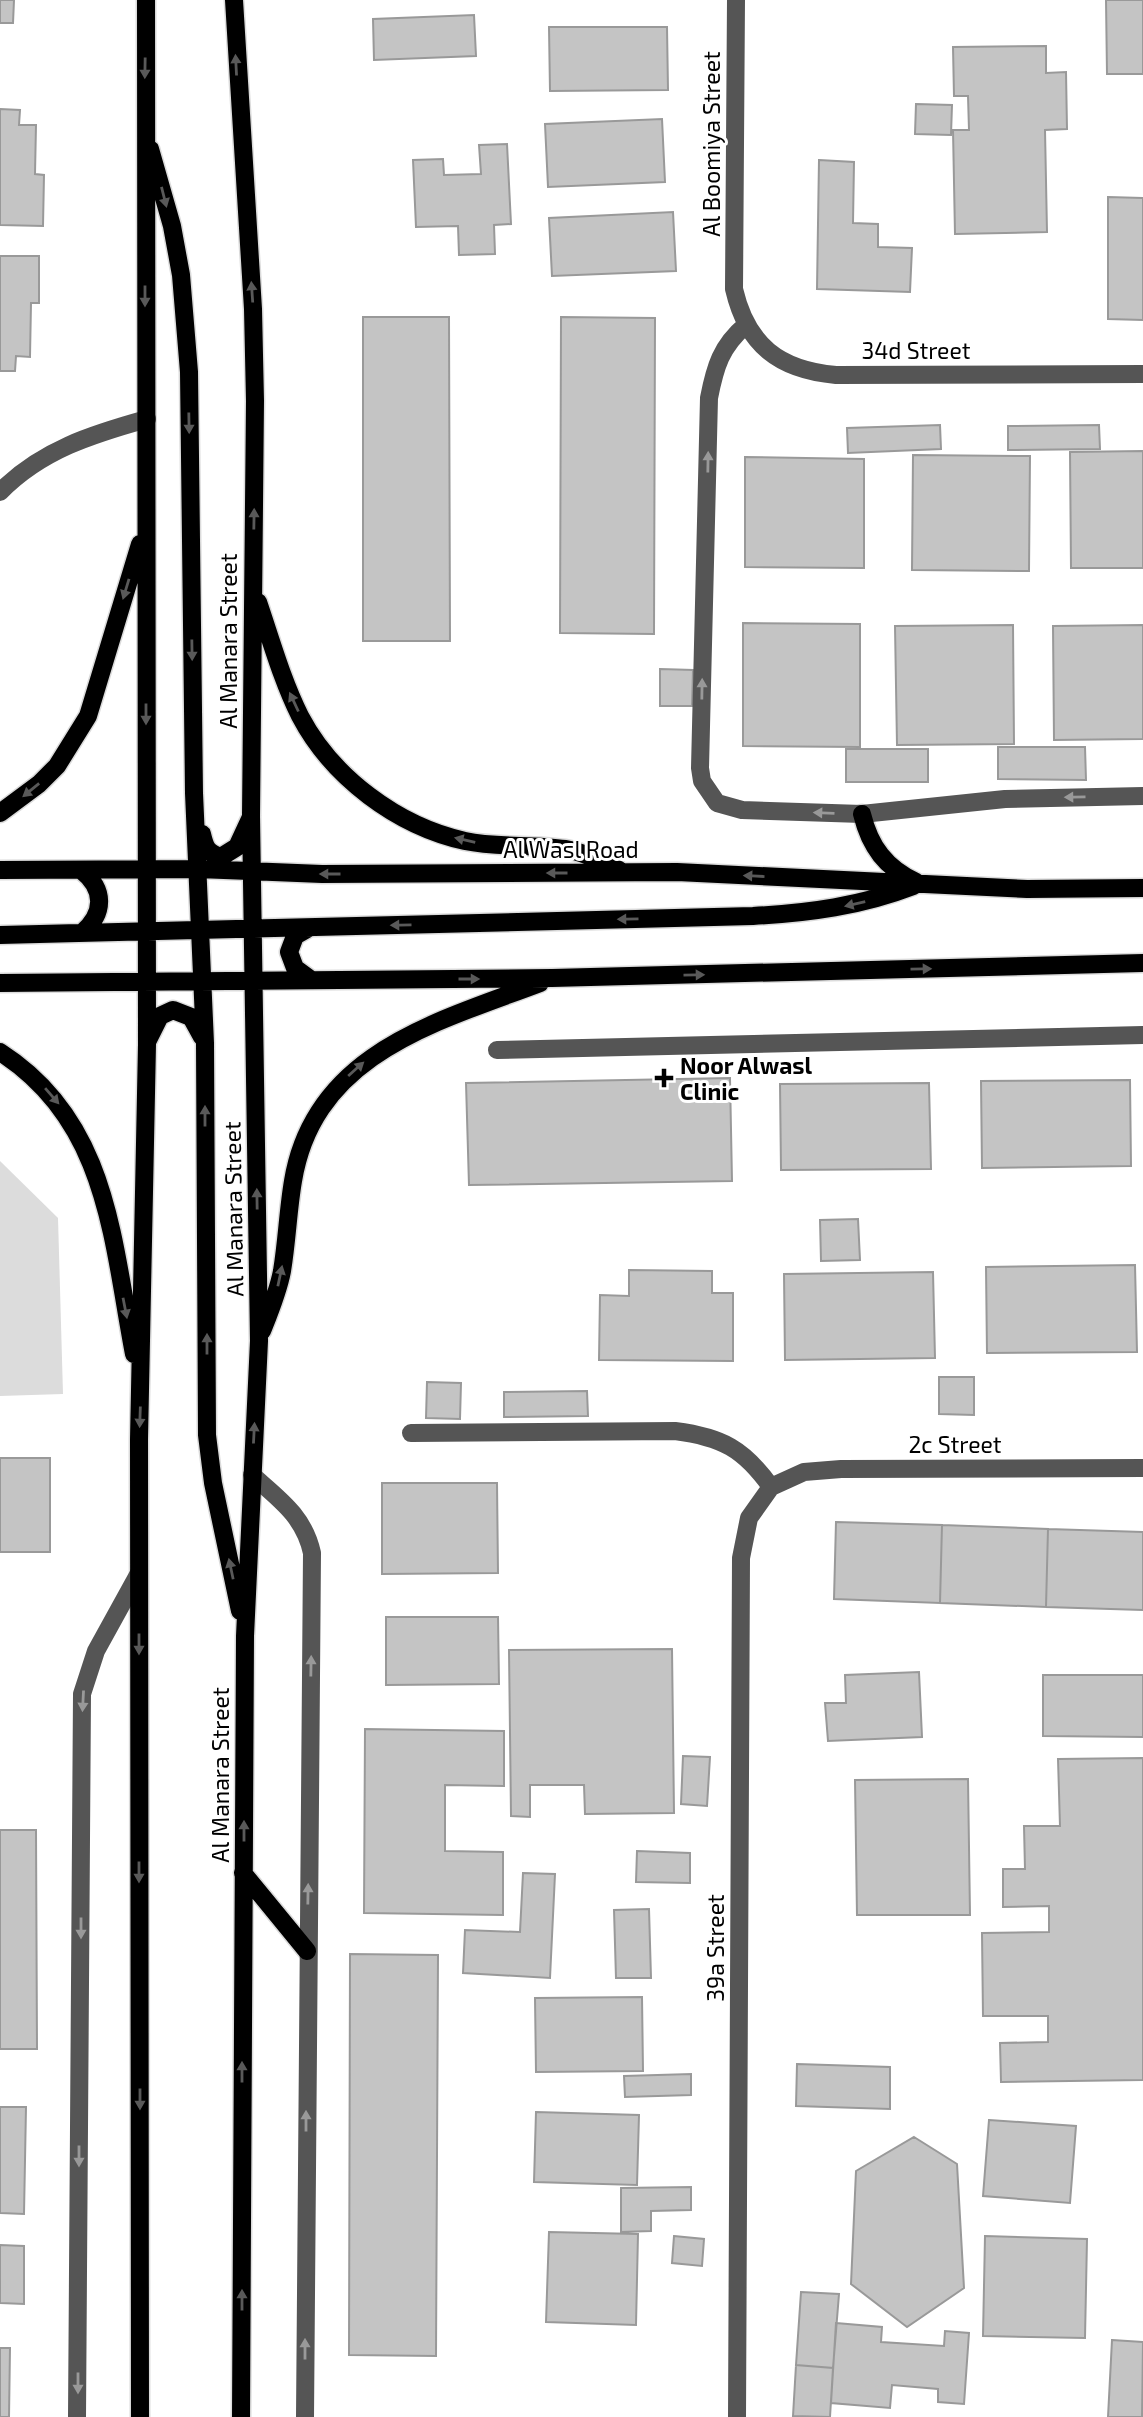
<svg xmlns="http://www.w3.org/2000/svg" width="1143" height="2417" font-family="'Exo 2',sans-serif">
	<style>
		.green { fill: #dcdcdc }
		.building { fill: #c4c4c4; stroke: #999; stroke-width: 2 }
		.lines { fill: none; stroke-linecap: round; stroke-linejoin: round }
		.major-casing { stroke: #dbdbdb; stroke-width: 21 }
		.minor { stroke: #555; stroke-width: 18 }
		.major { stroke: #000; stroke-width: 18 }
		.oneway { fill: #595959 }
		.oneway2 { fill: #999 }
		.poi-dot { fill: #000; stroke: #fff; stroke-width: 2.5 }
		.labels { text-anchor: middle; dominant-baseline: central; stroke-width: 6; stroke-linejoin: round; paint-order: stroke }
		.street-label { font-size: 23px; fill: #000; stroke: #fff }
		.poi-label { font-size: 23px; font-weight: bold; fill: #000; stroke: #fff; text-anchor: start }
	</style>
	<rect width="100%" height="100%" fill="#fff"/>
	<!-- green -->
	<path class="green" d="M0 1161 58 1218 63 1394 0 1396Z"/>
	<!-- building -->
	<path class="building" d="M0 0H14L13 23H0Z
		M1106 0H1143V74H1107Z
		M474 15 476 56 374 60 373 19Z
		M549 27H667L668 90 550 91Z
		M1046 46V73L1066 72 1067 129 1045 130 1047 232 955 234 953 130H969L968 96H954L953 47Z
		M916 104 952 105 951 135 915 134Z
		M0 109 20 110 19 125H36L35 174 44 175 43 226 0 225Z
		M662 119 665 182 548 187 545 124Z
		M507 144 511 224 494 225 495 254 459 255 458 226 416 227 413 160 443 159 444 175 481 174 479 145Z
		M819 160 854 162 853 223 878 224V247L912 248 910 292 817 289Z
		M1108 197 1143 198V320L1108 319Z
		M673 212 676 271 552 276 549 218Z
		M0 256H39V303H31L30 357 16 356 15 371H0Z
		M363 317H449L450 641H363Z
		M561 317 655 318 654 634 560 633Z
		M940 425 941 449 848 453 847 428Z
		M1099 425 1100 449 1008 450V426Z
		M1143 451V568H1071L1070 452Z
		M913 455 1030 456 1029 571 912 570Z
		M745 457 864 459V568L745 567Z
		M743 623 860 624V747L743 746Z
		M1013 625 1014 744 897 745 895 626Z
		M1143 625V739L1054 740 1053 626Z
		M660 669 693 670 692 706H660Z
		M998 747H1085L1086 780 998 779Z
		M846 749H928V782H846Z
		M730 1078 732 1181 469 1185 466 1083Z
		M1130 1080 1131 1166 982 1168 981 1081Z
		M929 1083 931 1169 781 1170 780 1084Z
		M858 1219 860 1260 821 1261 820 1220Z
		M1135 1265 1137 1352 987 1353 986 1267Z
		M629 1270 712 1271V1293H733V1361L599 1360 600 1295 629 1296Z
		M933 1272 935 1358 785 1360 784 1274Z
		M939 1377H974V1415L939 1414Z
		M427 1382 461 1383 460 1419 426 1418Z
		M587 1391 588 1416 504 1417V1392Z
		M0 1458H50V1552H0Z
		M382 1483H497L498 1573 382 1574Z
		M836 1522 942 1525 940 1603 834 1599Z
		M942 1525 1048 1529 1046 1607 940 1603Z
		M1048 1529 1143 1532V1610L1046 1607Z
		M386 1617H498L499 1684 386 1685Z
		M672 1649 674 1813 585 1814 584 1785H530V1817L511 1816 509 1650Z
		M919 1672 922 1737 828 1741 825 1703H846L845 1675Z
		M1043 1675H1143V1737L1043 1736Z
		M365 1729 504 1731V1786L445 1785V1851L503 1852V1915L364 1913Z
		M683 1756 710 1757 707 1806 681 1804Z
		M1143 1758V2080L1001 2082 1000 2043 1048 2042V2016H983L982 1933 1049 1932V1906L1003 1907V1869H1025L1024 1826H1060L1058 1759Z
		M968 1779 970 1915H857L855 1780Z
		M0 1830H36L37 2049H0Z
		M637 1851 690 1853V1883L636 1882Z
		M523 1873 555 1874 550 1978 463 1973 465 1930 520 1932Z
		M649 1909 651 1978H616L614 1910Z
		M350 1954 438 1955 436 2356 349 2355Z
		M642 1997 643 2071 536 2072 535 1998Z
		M797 2064 890 2067V2109L796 2106Z
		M691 2074V2095L625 2097 624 2076Z
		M0 2107H26L24 2214 0 2213Z
		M536 2112 639 2115 637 2185 534 2182Z
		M989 2120 1076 2126 1070 2203 983 2196Z
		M914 2137 957 2164 964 2288 907 2327 851 2284 856 2171Z
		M691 2187V2210L651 2211V2231L621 2232V2188Z
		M549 2232 638 2234 636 2325 546 2322Z
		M674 2236 704 2239 702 2266 672 2263Z
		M985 2236 1087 2239 1085 2338 983 2336Z
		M0 2245 24 2246V2304L0 2303Z
		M801 2292 839 2294 833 2368 796 2365Z
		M836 2323 882 2327 881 2342 944 2346 945 2331 969 2333 964 2404 938 2402V2389L892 2385 890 2408 831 2403Z
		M1112 2340 1143 2342 1142 2417H1108Z
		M0 2348H10L9 2417H0Z
		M796 2365 833 2368 830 2417 793 2416Z"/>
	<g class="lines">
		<defs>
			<path id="major" d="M234 0 253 309 255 401 251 816 259 1341 245 1636 241 2417
				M150 149 172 226 181 275 189 372 194 793 205 1043 207 1435 213 1483 240 1611
				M258 602C271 640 282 680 300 716 332 777 397 826 465 841 498 848 532 844 565 849 584 852 602 862 619 870
				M0 813 39 784 57 766 88 716 140 544
				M862 814C870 847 886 868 916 882
				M202 834C205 847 207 853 221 857L237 847 250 819
				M0 870 198 869 322 874 677 872 1027 889 1143 888
				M81 870C105 889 105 913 82 933
				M309 928 295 936 289 952 295 968 310 979
				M0 935 753 916C809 913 861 906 913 886
				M0 983 552 978 1143 963
				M148 1040 160 1016 173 1010 191 1017 202 1037
				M0 1052C108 1121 112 1239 134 1354
				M262 1331C270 1311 278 1292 282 1271 287 1241 288 1210 293 1181 314 1053 437 1022 540 983
				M243 1873 307 1951
				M140 2417 139 1439 147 1044 146 0"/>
		</defs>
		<!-- major casing -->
		<use href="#major" class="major-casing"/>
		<!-- minor -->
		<path class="minor" d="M736 0 734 289C747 345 779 370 836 375L1143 374
			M746 325C721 346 715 367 709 398L700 768 702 781 717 803 742 810 862 814 1005 799 1143 796
			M0 492C41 450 93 434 147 419
			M497 1050 1143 1035
			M411 1433 675 1431C722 1437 744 1449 771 1487
			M252 1475C279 1499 304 1516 312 1553L305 2417
			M771 1487 804 1472 841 1469 1143 1468
			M77 2417 82 1694 96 1651 139 1573
			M737 2417 741 1558 749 1518 771 1487"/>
		<!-- major -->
		<use href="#major" class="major"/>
	</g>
	<!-- one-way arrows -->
	<defs><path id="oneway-solid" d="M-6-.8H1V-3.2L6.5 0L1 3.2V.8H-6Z" transform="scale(1.75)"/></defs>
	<g class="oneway">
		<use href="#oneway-solid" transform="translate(236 65) rotate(-93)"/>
		<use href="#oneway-solid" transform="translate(145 68) rotate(91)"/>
		<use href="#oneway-solid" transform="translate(164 197) rotate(76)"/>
		<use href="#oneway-solid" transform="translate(252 292) rotate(-94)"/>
		<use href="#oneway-solid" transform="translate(145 296) rotate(90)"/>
		<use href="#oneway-solid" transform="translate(189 423) rotate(89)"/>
		<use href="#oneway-solid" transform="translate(254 519) rotate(-89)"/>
		<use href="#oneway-solid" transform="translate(126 589) rotate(107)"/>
		<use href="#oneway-solid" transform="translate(192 650) rotate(89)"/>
		<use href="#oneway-solid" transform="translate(294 702) rotate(-115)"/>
		<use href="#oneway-solid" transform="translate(146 714) rotate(90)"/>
		<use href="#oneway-solid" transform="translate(31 790) rotate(141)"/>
		<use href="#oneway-solid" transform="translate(465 840) rotate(-167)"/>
		<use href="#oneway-solid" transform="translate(557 873) rotate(180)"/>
		<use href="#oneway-solid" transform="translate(330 874) rotate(-180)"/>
		<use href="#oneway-solid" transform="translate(754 876) rotate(-177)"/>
		<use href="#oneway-solid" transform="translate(855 904) rotate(167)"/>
		<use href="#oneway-solid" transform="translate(628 919) rotate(179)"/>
		<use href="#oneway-solid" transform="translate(401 925) rotate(179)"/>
		<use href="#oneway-solid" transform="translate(921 969) rotate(-1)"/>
		<use href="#oneway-solid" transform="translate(694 975) rotate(-1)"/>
		<use href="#oneway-solid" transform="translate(469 979)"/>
		<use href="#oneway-solid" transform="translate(356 1069) rotate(-42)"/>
		<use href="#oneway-solid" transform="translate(52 1096) rotate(49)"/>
		<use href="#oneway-solid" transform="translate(205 1116) rotate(-90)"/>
		<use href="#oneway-solid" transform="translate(257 1199) rotate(-91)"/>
		<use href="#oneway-solid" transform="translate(280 1276) rotate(-78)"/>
		<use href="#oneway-solid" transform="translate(125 1308) rotate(79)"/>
		<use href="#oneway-solid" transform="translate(207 1344) rotate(-90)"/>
		<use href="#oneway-solid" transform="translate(140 1417) rotate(92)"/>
		<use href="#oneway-solid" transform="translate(254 1433) rotate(-87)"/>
		<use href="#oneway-solid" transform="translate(231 1569) rotate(-102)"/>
		<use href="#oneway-solid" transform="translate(139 1644) rotate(90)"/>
		<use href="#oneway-solid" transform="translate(244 1831) rotate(-90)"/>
		<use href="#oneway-solid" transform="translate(139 1872) rotate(90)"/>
		<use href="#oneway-solid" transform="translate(242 2072) rotate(-90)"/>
		<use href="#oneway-solid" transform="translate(140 2099) rotate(90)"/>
		<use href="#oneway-solid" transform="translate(242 2300) rotate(-90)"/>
	</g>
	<g class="oneway2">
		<use href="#oneway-solid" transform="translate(708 462) rotate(-89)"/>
		<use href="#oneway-solid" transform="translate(702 689) rotate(-89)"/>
		<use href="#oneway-solid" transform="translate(1075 797) rotate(179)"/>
		<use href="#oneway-solid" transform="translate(824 813) rotate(-178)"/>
		<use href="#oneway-solid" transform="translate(311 1666) rotate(-89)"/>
		<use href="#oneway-solid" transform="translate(83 1701) rotate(93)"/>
		<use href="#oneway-solid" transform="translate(308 1894) rotate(-89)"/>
		<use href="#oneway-solid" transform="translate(81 1928) rotate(90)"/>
		<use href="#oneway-solid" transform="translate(306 2121) rotate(-90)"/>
		<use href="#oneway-solid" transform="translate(79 2156) rotate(90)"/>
		<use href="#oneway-solid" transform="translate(305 2349) rotate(-90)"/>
		<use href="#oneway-solid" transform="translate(78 2383) rotate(90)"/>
	</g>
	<!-- markers -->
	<path class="poi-dot" d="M660.5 1067.5h7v7h7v7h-7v7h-7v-7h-7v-7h7z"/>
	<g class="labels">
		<!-- street labels -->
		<g class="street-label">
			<text transform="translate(711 144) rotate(-90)">Al Boomiya Street</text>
			<text x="916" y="350">34d Street</text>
			<text transform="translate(228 641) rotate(-90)">Al Manara Street</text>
			<text x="571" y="849">Al Wasl Road</text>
			<text transform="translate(233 1209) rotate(-91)">Al Manara Street</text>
			<text x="955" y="1444">2c Street</text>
			<text transform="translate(220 1775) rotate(-90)">Al Manara Street</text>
			<text transform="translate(715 1948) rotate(-90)">39a Street</text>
		</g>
		<!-- poi labels -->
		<g class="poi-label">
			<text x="680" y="1065">Noor Alwasl<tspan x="680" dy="26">Clinic</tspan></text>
		</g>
	</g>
</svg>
